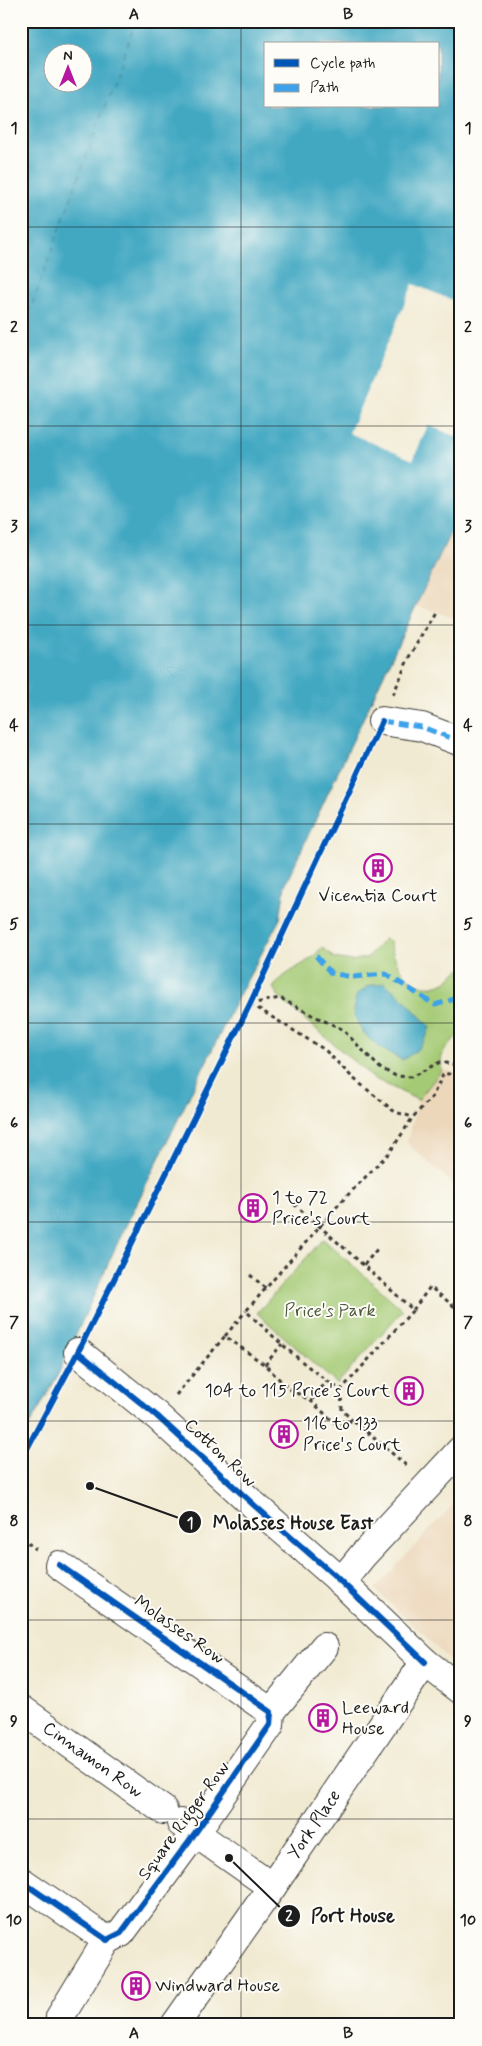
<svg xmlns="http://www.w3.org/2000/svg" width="482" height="2046" font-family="Mynerve,sans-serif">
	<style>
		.built { fill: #ecd7ba }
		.green { fill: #a5ca74; stroke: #607348 }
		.water { fill: #42a8c2; stroke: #2f626f; fill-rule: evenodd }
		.pier { fill: #f1ead2 }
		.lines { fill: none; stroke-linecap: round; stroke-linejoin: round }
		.ferry { stroke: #2f626f; stroke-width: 1; stroke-dasharray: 6 5; stroke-linecap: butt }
		.minor-casing { stroke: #3c3b37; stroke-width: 30 }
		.path { stroke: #3c3b37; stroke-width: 3; stroke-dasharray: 4 4; stroke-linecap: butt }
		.minor { stroke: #fff; stroke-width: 28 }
		.quiet { stroke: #3da2ea; stroke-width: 5; stroke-dasharray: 10 5; stroke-linecap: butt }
		.cycleway-casing { stroke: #fdfcf7; stroke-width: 9 }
		.cycleway { stroke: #0057b8; stroke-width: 6 }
		.grid { fill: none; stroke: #1c1c1c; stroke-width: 1; stroke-opacity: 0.55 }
		.labels { text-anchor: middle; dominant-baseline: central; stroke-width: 4; stroke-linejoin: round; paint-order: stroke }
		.poi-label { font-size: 18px; fill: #1c1c1c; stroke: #fdfcf7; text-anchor: start }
		.park-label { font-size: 18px; fill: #4c593b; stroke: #fdfcf7 }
		.street-label { font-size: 18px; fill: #1c1c1c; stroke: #fdfcf7 }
		.leader { fill: none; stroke: #1c1c1c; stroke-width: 2 }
		.callout-dot { fill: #1c1c1c; stroke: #fdfcf7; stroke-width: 2 }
		.mark-label { font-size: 15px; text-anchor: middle; font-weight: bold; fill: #fff }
		.callout-label { font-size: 19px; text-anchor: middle; font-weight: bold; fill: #1c1c1c; stroke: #fdfcf7; stroke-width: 4; stroke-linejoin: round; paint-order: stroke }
		.neatline { fill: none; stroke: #1c1c1c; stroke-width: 2 }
		.grid-label { font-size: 16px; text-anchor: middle; font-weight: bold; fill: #1c1c1c }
	</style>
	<rect width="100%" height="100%" fill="#fdfcf7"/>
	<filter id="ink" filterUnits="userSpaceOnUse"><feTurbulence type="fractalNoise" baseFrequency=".02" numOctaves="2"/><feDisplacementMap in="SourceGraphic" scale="10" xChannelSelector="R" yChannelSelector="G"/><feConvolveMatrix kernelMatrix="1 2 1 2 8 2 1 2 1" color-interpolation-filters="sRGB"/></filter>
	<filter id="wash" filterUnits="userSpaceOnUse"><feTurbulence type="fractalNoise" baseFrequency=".0096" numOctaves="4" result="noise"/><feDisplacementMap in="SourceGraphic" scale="20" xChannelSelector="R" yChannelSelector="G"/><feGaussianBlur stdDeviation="1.12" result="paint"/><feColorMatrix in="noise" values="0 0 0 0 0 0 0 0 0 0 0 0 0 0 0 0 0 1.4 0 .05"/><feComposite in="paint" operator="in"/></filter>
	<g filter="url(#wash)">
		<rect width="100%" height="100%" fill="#f1ead2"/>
		<!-- built -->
		<path class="built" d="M461 510V620L416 606Z
			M442 1070 461 1073V1191L407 1143 418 1100Z
			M461 1496V1671L375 1589Z"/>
		<!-- green -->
		<path class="green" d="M384 939 390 941C394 967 415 998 445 982 450 979 455 973 459 969L461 970C461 981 463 1023 460 1029 454 1046 437 1048 442 1070L418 1100 373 1078 280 998 273 988C285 969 310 965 322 947L334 958 352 961 368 957Z
			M323 1239 403 1310 337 1384 257 1313Z"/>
		<!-- water -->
		<path class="water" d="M21 21H461V510L285 885 280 919 238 997 117 1244 57 1377 21 1440ZM266 44H438V106H266ZM52 52H82V82H52Z
			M384 983 401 996 430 1027C425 1044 417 1052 402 1060 383 1050 362 1039 355 1016 353 1011 355 1002 356 996L368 986Z"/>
		<!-- pier -->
		<path class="pier" d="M413 284 461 304V439L428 425 413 460 349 433Z"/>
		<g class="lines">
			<!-- ferry -->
			<path class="ferry" d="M21 335 136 21"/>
		</g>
	</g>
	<g filter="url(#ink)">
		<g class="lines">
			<defs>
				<g id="minor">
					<path d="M382 721 422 727 461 742"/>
					<path d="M78 1352 157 1416 255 1506 334 1575 425 1662"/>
					<path d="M341 1582 363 1555 461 1450"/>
					<path id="s1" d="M21 1709 163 1810"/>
					<path d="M271 1712 324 1647"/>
					<path d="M181 1823 272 1887"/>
					<path d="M21 1881 107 1940 121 1933 195 1833 270 1725 271 1712 59 1565"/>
					<path d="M60 2017 107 1940"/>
					<path id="s2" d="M175 2025 272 1887 425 1662 461 1690"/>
				</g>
			</defs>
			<!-- minor casing -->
			<use href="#minor" class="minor-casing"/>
			<!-- path -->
			<path class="path" d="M393 695 409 657 435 612
				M250 1004 280 998 312 1015 342 1029 380 1068 396 1076 411 1077 440 1062 461 1066
				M251 1004 325 1050 353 1078 395 1112 413 1117
				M294 1204C334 1239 374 1274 413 1310L341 1390C306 1368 276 1339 246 1311L340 1203 390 1152 413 1117 432 1097 444 1073 461 1077
				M364 1265 378 1248
				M250 1275 266 1288
				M413 1310 430 1287 461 1312
				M225 1336 246 1311
				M265 1365 282 1344
				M341 1390 342 1410 352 1420
				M176 1395 225 1336 265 1365 288 1388 311 1401 338 1426 353 1420 407 1466
				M311 1401 327 1381
				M21 1538 36 1549"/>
			<!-- minor -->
			<use href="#minor" class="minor"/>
			<!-- quiet -->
			<path class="quiet" d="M382 721 422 727 461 742
				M316 956 331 973 352 977 386 974 435 1005 461 997"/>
			<defs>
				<path id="cycleway" d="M78 1352 157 1416 255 1506 334 1575 425 1662
					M21 1460 78 1352 250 1004 382 721
					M21 1881 107 1940 121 1933 195 1833 270 1725 271 1712 59 1565"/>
			</defs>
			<!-- cycleway casing -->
			<use href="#cycleway" class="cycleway-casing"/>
			<!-- cycleway -->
			<use href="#cycleway" class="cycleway"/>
		</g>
	</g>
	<!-- grid -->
	<path class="grid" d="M241 21V2025M21 227H461M21 426H461M21 625H461M21 824H461M21 1023H461M21 1222H461M21 1421H461M21 1620H461M21 1819H461"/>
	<!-- icons -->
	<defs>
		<symbol id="building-ring" viewBox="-11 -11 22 22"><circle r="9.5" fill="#fdfcf7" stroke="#b5179e" stroke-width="1.5"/><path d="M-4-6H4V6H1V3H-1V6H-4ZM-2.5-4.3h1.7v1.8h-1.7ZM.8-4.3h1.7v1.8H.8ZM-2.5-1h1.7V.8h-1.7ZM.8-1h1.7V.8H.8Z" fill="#b5179e"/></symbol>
	</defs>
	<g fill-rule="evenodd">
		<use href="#building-ring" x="362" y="852" width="32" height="32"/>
		<use href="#building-ring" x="237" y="1192" width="32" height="32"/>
		<use href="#building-ring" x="393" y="1375" width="32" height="32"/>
		<use href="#building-ring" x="268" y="1418" width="32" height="32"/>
		<use href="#building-ring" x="307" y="1702" width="32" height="32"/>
		<use href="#building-ring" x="120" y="1970" width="32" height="32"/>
	</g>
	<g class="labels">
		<!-- poi labels -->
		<g class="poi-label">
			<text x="378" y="896" text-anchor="middle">Vicentia Court</text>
			<text x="272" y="1198">1 to 72<tspan x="272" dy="21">Price's Court</tspan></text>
			<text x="390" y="1391" text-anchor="end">104 to 115 Price's Court</text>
			<text x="303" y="1424">116 to 133<tspan x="303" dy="21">Price's Court</tspan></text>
			<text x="342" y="1708">Leeward<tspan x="342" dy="21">House</tspan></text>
			<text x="155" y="1986">Windward House</text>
		</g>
		<!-- park labels -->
		<g class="park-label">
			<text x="330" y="1311">Price's Park</text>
		</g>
		<!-- street labels -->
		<g class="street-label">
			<text transform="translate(220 1453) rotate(43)">Cotton Row</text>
			<text transform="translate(179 1630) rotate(35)">Molasses Row</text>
			<text stroke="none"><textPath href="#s1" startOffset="88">Cinnamon Row</textPath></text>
			<text transform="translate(184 1821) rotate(-54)">Square Rigger Row</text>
			<text stroke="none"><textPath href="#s2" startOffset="244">York Place</textPath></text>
		</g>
	</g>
	<!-- callouts -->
	<path class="leader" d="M90 1486L190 1522M229 1858L289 1916"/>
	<g class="callout-dot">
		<circle cx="90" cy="1486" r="5"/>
		<circle cx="229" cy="1858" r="5"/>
		<circle cx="190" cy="1522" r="12"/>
		<circle cx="289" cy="1916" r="12"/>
	</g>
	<g class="mark-label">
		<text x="190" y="1528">1</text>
		<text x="289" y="1921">2</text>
	</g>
	<g class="callout-label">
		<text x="293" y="1529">Molasses House East</text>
		<text x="353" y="1922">Port House</text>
	</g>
	<!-- margin -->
	<rect width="482" height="2046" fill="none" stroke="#fdfcf7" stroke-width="55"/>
	<!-- legend -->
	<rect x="264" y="42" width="175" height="65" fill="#fdfcf7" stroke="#a3a29f"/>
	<rect x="274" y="59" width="25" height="8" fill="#0057b8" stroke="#a3a29f"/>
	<text x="310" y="68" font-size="15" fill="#1c1c1c">Cycle path</text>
	<rect x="274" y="84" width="25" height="8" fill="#3da2ea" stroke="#a3a29f"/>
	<text x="310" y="92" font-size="15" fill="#1c1c1c">Path</text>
	<!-- north arrow -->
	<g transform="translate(68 68)"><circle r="24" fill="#fdfcf7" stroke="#a3a29f"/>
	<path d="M0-4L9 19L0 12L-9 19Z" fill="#b5179e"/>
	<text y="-8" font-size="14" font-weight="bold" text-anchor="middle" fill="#1c1c1c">N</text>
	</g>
	<rect x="28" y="28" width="426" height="1990" class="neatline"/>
	<g class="grid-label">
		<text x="134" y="19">A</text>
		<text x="348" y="19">B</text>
		<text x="14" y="133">1</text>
		<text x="468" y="133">1</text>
		<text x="14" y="332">2</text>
		<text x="468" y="332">2</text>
		<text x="14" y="531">3</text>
		<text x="468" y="531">3</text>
		<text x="14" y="730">4</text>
		<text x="468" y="730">4</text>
		<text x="14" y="929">5</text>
		<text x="468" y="929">5</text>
		<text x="14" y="1128">6</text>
		<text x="468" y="1128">6</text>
		<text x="14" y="1327">7</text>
		<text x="468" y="1327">7</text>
		<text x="14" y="1526">8</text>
		<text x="468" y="1526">8</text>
		<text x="14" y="1726">9</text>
		<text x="468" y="1726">9</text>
		<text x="14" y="1925">10</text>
		<text x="468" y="1925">10</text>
		<text x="134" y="2038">A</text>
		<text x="348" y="2038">B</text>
	</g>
</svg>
